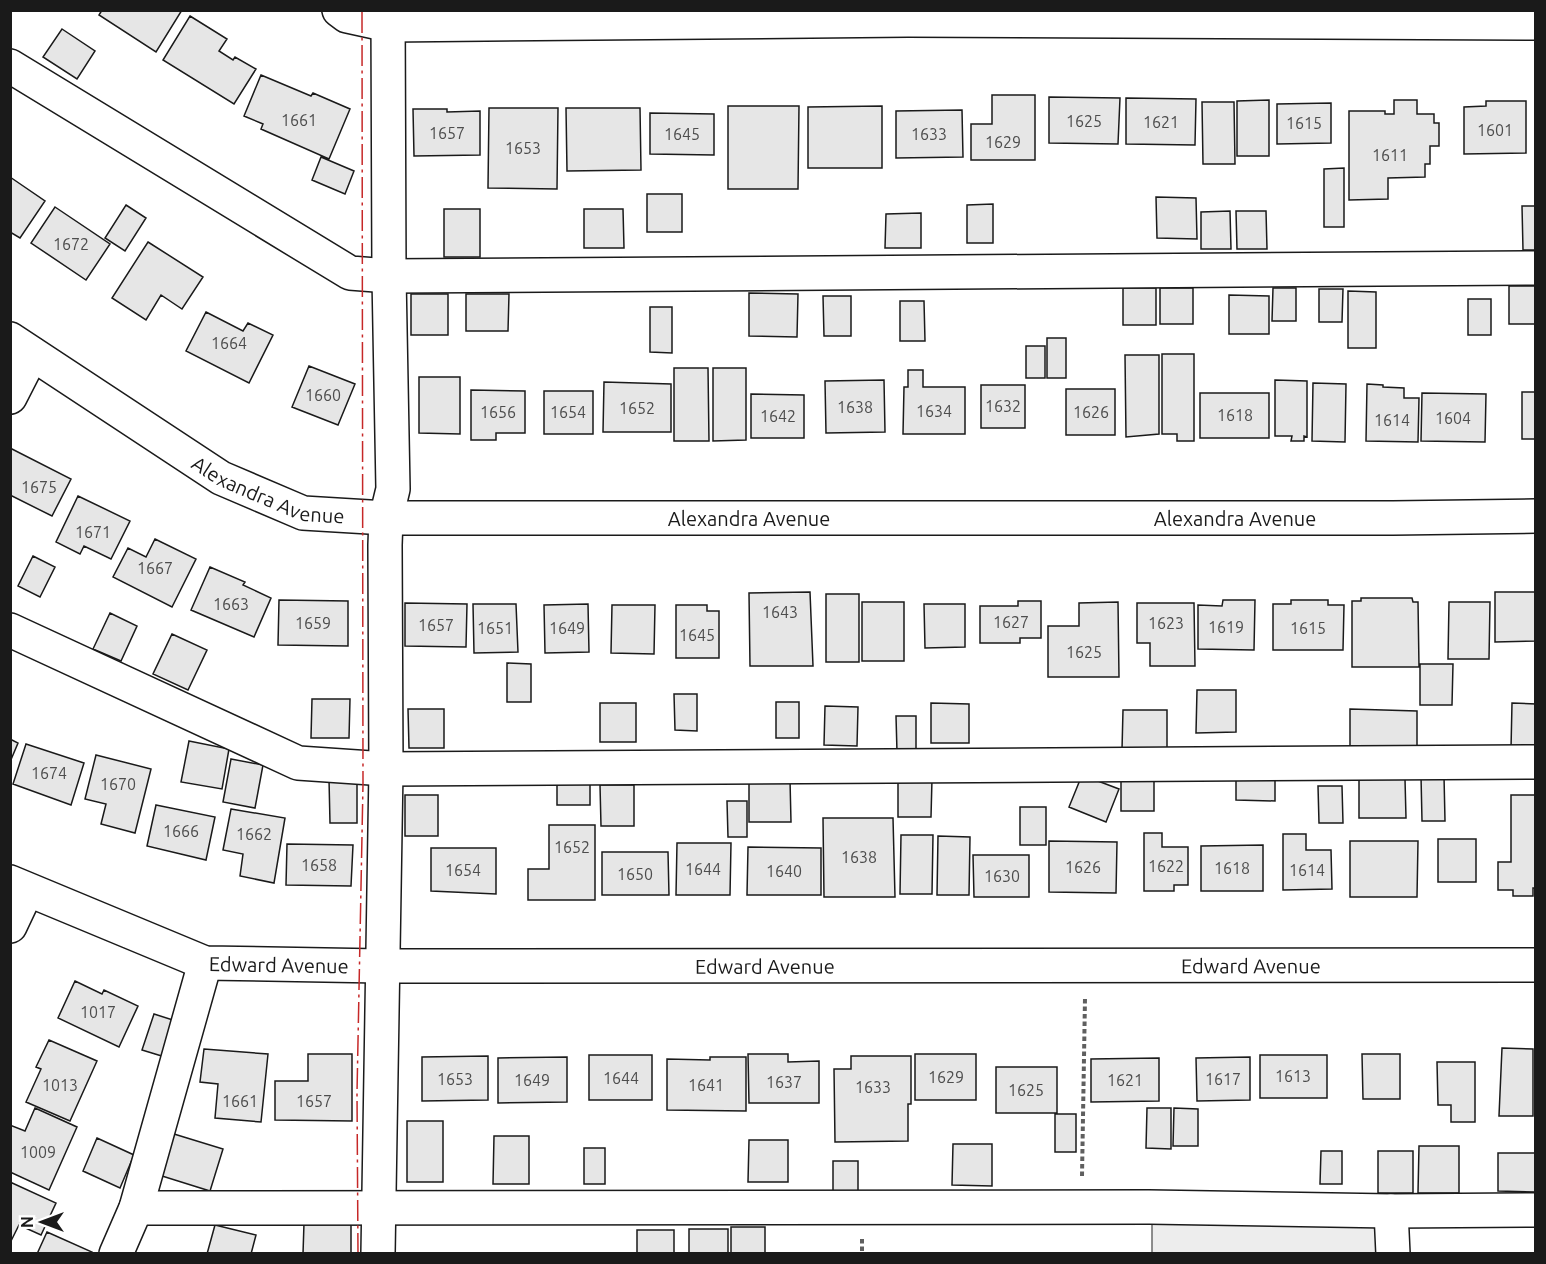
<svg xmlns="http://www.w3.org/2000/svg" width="1546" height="1264" font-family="Ubuntu,sans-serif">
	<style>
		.built { fill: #ededed; stroke: #6a6a6a; stroke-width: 1.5 }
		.building { fill: #e6e6e6; stroke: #1a1a1a; stroke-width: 1.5 }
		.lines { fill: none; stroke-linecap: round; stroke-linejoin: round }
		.minor-casing { stroke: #1a1a1a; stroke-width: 36 }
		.path { stroke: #5f5f5f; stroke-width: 4; stroke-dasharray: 4.5 3; stroke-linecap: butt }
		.minor { stroke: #fff; stroke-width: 33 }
		.power { stroke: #c62828; stroke-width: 1.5; stroke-dasharray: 21 4.5 3 4.5; stroke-linecap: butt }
		.labels { text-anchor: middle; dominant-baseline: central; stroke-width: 4.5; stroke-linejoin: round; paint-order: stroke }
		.number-label { font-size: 16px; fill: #4d4d4d }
		.street-label { font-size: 20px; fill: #1a1a1a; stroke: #fff }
	</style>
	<rect width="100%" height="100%" fill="#fff"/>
	<!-- built -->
	<path class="built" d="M1378 1220 1379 1253H1152V1221Z"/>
	<!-- building -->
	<path class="building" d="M102 10H182L156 52 99 15Z
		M190 16 227 39 219 51 233 60 235 57 256 69 234 104 163 60Z
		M62 29 95 51 77 79 43 57Z
		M261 75 311 96 313 93 350 109 329 159 261 129 263 124 244 116Z
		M992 95H1035V160H971V124H992Z
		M1049 97 1120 98 1118 144 1049 143Z
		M1126 98 1196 99 1195 145 1126 144Z
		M1269 100V156H1237V101Z
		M1394 100H1417V114H1434V123H1439V146H1430V164H1425V177L1388 178V199L1349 200V111H1385V114H1394Z
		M1486 101H1526V153L1464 154V107L1486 106Z
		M1202 102H1234L1235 164H1203Z
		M1331 103V143L1277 144V104Z
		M728 106H799L798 189H728Z
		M882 106V168H808V107Z
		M489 108H558L557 189 488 188Z
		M566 108H640L641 170 567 171Z
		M413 109H447V112L480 111V155L414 156Z
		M962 110 963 157 896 158V111Z
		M650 113 714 114V155L650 154Z
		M321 157 354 171 345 194 312 180Z
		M1344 168V227H1324V169Z
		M10 177 45 201 20 238 10 232Z
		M647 194H682V232H647Z
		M1156 197 1196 198 1197 239 1157 238Z
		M993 204V243H967V205Z
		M126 205 146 218 125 251 105 238Z
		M1522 206H1536V250H1523Z
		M55 207 110 244 86 280 31 243Z
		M444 209H480V257H444Z
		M584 209H623L624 248H584Z
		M1230 211 1231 249H1201V212Z
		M1236 211H1266L1267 249H1237Z
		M921 213V248H885L886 214Z
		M148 242 203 277 182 309 161 295 146 320 112 298Z
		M1509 286H1536V324H1509Z
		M1123 288H1156V325H1123Z
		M1160 288H1193V324H1160Z
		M1273 288H1296V321H1272Z
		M1319 289H1343L1342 322H1319Z
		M1348 291 1376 292V348H1348Z
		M749 293 798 294 797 337 749 336Z
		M411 294H448V335H411Z
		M466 294H509L508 331H466Z
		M1229 295 1269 296V334H1229Z
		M823 296H851V336H824Z
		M1468 299H1491V335H1468Z
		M900 301H924L925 341H900Z
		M650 307H672V353L650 352Z
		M206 312 243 331 248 323 273 335 249 383 186 351Z
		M1047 338H1066V378H1047Z
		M1026 346H1045V378H1026Z
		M1162 354H1194V441H1177V434H1162Z
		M1125 355H1159V434L1126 437Z
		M309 366 355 384 338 425 292 407Z
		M674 368H708L709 441H674Z
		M713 368H746V440L713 441Z
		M908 370H923V387H965V434H903L904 387H908Z
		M419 377H460V434L419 433Z
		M884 380 885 432 826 433 825 381Z
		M1275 380 1307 381V437L1304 436V441H1291L1292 436H1275Z
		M604 382 671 384V432H603Z
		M1313 383 1346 384 1345 442 1312 441Z
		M1367 384 1383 385V387L1404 388V398H1419L1418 442 1366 441Z
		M981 385H1025V428H981Z
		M1066 389H1115V435H1066Z
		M471 390 525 391V433H496V440H471Z
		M544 391H593V434H544Z
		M1522 392H1536V439H1522Z
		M1200 393H1269V438H1200Z
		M1422 393 1486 394 1485 442 1421 441Z
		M751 394 804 395V438H751Z
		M10 448 71 479 52 516 10 495Z
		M78 496 130 521 111 559 84 546 80 554 56 542Z
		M155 539 196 559 172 607 113 577 128 548 146 557Z
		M33 556 55 567 40 597 18 586Z
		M210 567 245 582 243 585 271 598 254 637 191 610Z
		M810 592 813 666H750L749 593Z
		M1495 592H1536V641L1495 642Z
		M826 594H859V662H826Z
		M1361 598H1412L1413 602H1418L1419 667H1352V601H1361Z
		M279 600 348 601V646L278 645Z
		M1223 600H1255L1254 650 1198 649V605L1222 606Z
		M1291 600H1328V605H1344L1343 650H1273V604H1291Z
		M1018 601H1041V638H1020V643H980V606H1018Z
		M862 602H904V661H862Z
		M1118 602 1119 677H1048V626H1079V603Z
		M1449 602H1490L1489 659H1448Z
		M405 603 467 604 466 647 405 646Z
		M1137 603H1194L1195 666H1150V643H1137Z
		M473 604H516L518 652 474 653Z
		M588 604 589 652 545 653 544 605Z
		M924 604H965V647L925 648Z
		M612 605H655L654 654 611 653Z
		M676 605H707V611H719V658H676Z
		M110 613 137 626 121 661 93 649Z
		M172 634 207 650 188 690 153 674Z
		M507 663 531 664V702H507Z
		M1420 664H1453L1452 705H1420Z
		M1197 690H1236V732L1196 733Z
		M674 694H697V731L675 730Z
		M312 699H350L349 738H311Z
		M776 702H799V738H776Z
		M600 703H636V742H600Z
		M931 703 969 704V743H931Z
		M1512 703 1536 704V749H1511Z
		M825 706 858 707 857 746 824 745Z
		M408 709H444V748H409Z
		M1350 709 1417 711V749L1350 747Z
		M1123 710H1167V750H1122Z
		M896 716H916V752H897Z
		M10 739 18 743 10 762Z
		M189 741 229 749 222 789 181 782Z
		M26 744 84 763 71 805 13 784Z
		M96 755 151 769 135 833 101 824 106 804 85 799Z
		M231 759 263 765 255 808 223 802Z
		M557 775H590V805H557Z
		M1082 775 1119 789 1106 822 1069 807Z
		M1236 775H1275V801L1236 800Z
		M1121 776H1154V811H1121Z
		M1421 776H1444L1445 821H1422Z
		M329 779 357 782V823H330Z
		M749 779 790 780 791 822H749Z
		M898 779H932L931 817H898Z
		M1359 779H1405L1406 818H1359Z
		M600 785H634V826H601Z
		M1318 786H1342L1343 823H1319Z
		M405 795H438V836H405Z
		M1511 795H1536V888H1533V896H1513V890H1498V862H1511Z
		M727 801H747V837H728Z
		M156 805 215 817 206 860 147 846Z
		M1020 807H1046V845H1020Z
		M231 809 285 818 274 883 240 876 243 854 223 850Z
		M823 818H893L895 897H824Z
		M549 825H595V900H528V869H549Z
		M1144 833H1162V847H1188V885H1174V891H1144Z
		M1283 834H1306V850H1331L1332 889 1283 890Z
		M901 835H933L932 894H900Z
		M938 836 970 837 969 895H937Z
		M1438 839H1476V882H1438Z
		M1049 841 1117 842 1116 893 1049 892Z
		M1350 841H1418L1417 897H1350Z
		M677 843H731L730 895H676Z
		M287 844 353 845 351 886 286 885Z
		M1263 845V891H1201V846Z
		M748 847 821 848V895H747Z
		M431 848H496V894L431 891Z
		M602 852H668L669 895H602Z
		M973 855H1029V897H974Z
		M75 981 102 994 104 990 138 1006 119 1047 58 1018Z
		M154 1014 176 1021 165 1057 142 1050Z
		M49 1040 97 1061 70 1121 26 1102 41 1069 36 1067Z
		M1502 1048 1533 1049V1116H1499Z
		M204 1049 268 1054 261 1122 215 1118 218 1084 200 1082Z
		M308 1054H352V1121L275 1120V1081H308Z
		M748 1054H788V1062L819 1061V1103H749Z
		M915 1054H976V1100H915Z
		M1362 1054H1400V1099H1363Z
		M589 1055H652V1100H589Z
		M1260 1055H1327V1098H1260Z
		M488 1056V1100L422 1101V1057Z
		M851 1056H911V1104H908V1141L835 1142 834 1069H851Z
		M567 1057V1102L498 1103V1058Z
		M710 1057H746V1111L667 1110V1059L710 1060Z
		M1250 1057V1100L1197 1101 1196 1058Z
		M1159 1058V1101L1091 1102V1059Z
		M1437 1062H1475V1122H1451V1105H1438Z
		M996 1067H1057V1113H996Z
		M35 1108 77 1127 49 1190 10 1172V1125L25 1131Z
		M1147 1108H1171V1149L1146 1148Z
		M1174 1108 1198 1109V1146H1173Z
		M1055 1114H1076V1152H1055Z
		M407 1121H443V1182H407Z
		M174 1134 223 1149 210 1191 162 1176Z
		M494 1136H529V1184H493Z
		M97 1138 134 1155 120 1188 83 1171Z
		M749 1140H788V1182H748Z
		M953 1144H992V1186L952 1185Z
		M1419 1146H1459V1193H1418Z
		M584 1148H605V1184H584Z
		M1321 1151H1342V1184H1320Z
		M1378 1151H1413V1193H1378Z
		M1498 1153H1536V1192L1498 1191Z
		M833 1161H858V1192H833Z
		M10 1182 56 1203 41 1235 19 1225 10 1243Z
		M304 1223H351V1254H303Z
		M215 1225 256 1235 251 1254H207Z
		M731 1227H765V1254H731Z
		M689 1229H728V1254H689Z
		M637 1230H674V1254H637Z
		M47 1232 92 1252 91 1254H37Z"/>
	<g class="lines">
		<defs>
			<g id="minor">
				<path d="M339 10 347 16 388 25 908 20 1536 23"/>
				<path d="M10 66 350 273 389 276 1536 268"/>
				<path id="s1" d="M10 339 221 478 303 513 386 518H1393L1536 516"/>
				<path d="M10 397 32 354"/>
				<path d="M10 630 298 763 386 769 1536 762"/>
				<path id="s2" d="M10 882 205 963 381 966 1536 965"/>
				<path d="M10 926 27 890"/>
				<path d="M136 1208 1149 1207 1391 1211 1536 1210"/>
				<path d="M1391 1211 1393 1254"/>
				<path d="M116 1254 136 1208 205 963"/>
				<path d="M378 1254 386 769 385 545 386 518 393 489 389 276 388 10"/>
			</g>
		</defs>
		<!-- minor casing -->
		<use href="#minor" class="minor-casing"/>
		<!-- path -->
		<path class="path" d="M1082 1176 1085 998
			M862 1239V1254"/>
		<!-- minor -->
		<use href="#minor" class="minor"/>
		<!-- power -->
		<path class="power" d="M358 1254 357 1093 363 784 362 10"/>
	</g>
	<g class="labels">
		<!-- number labels -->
		<g class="number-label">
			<text x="299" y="120">1661</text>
			<text x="1084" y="121">1625</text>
			<text x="1161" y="122">1621</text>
			<text x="1304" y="123">1615</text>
			<text x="1495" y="130">1601</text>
			<text x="447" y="133">1657</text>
			<text x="682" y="134">1645</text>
			<text x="929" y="134">1633</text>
			<text x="1003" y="142">1629</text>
			<text x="523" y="148">1653</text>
			<text x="1390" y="155">1611</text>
			<text x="71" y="244">1672</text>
			<text x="229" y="343">1664</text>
			<text x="323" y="395">1660</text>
			<text x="1003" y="406">1632</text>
			<text x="855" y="407">1638</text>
			<text x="637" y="408">1652</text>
			<text x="934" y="411">1634</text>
			<text x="498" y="412">1656</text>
			<text x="568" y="412">1654</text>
			<text x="1091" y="412">1626</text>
			<text x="1235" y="415">1618</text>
			<text x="778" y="416">1642</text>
			<text x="1453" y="418">1604</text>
			<text x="1392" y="420">1614</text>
			<text x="39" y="487">1675</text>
			<text x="93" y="532">1671</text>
			<text x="155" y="568">1667</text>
			<text x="231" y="604">1663</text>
			<text x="780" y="612">1643</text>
			<text x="1011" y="622">1627</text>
			<text x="313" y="623">1659</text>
			<text x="1166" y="623">1623</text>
			<text x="436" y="625">1657</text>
			<text x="1226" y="627">1619</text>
			<text x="495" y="628">1651</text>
			<text x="567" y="628">1649</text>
			<text x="1308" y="628">1615</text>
			<text x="697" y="635">1645</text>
			<text x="1084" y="652">1625</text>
			<text x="49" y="773">1674</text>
			<text x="118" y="784">1670</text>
			<text x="181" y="831">1666</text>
			<text x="254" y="834">1662</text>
			<text x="572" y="847">1652</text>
			<text x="859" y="857">1638</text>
			<text x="319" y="865">1658</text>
			<text x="1166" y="866">1622</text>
			<text x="1083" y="867">1626</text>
			<text x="1232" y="868">1618</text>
			<text x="703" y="869">1644</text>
			<text x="463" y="870">1654</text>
			<text x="1307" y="870">1614</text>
			<text x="784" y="871">1640</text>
			<text x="635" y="874">1650</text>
			<text x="1002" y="876">1630</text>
			<text x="98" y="1012">1017</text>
			<text x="1293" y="1076">1613</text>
			<text x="946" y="1077">1629</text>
			<text x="621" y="1078">1644</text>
			<text x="455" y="1079">1653</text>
			<text x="1223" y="1079">1617</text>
			<text x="532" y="1080">1649</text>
			<text x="1125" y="1080">1621</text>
			<text x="784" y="1082">1637</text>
			<text x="60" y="1085">1013</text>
			<text x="706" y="1085">1641</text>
			<text x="873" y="1087">1633</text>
			<text x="1026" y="1090">1625</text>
			<text x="240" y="1101">1661</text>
			<text x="314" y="1101">1657</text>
			<text x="38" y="1152">1009</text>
		</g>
		<!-- street labels -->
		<g class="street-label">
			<text stroke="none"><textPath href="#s1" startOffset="302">Alexandra Avenue</textPath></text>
			<text stroke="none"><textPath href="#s1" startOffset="788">Alexandra Avenue</textPath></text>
			<text stroke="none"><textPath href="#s1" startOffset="1274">Alexandra Avenue</textPath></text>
			<text stroke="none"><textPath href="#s2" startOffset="285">Edward Avenue</textPath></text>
			<text stroke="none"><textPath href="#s2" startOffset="771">Edward Avenue</textPath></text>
			<text stroke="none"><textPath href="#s2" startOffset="1257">Edward Avenue</textPath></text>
		</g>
	</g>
	<!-- border -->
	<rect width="1546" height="1264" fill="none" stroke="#1a1a1a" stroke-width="24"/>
	<!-- north arrow -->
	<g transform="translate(42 1222) rotate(270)" stroke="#ffffff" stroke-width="4.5" paint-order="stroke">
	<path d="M0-4.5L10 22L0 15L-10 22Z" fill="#1a1a1a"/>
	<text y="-9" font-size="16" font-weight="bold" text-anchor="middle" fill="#1a1a1a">N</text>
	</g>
</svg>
